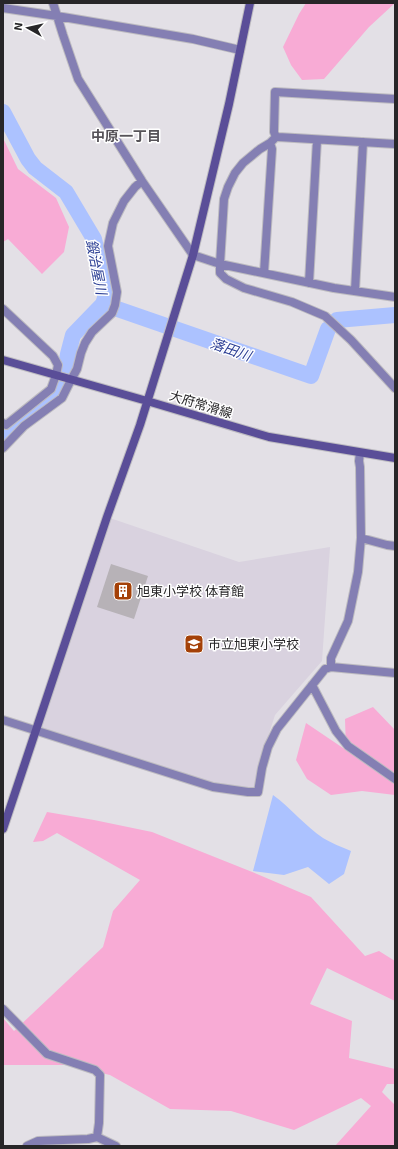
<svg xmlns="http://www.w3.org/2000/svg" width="398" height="1149" font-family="'Exo 2','Noto Sans JP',sans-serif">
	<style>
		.built { fill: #d9d2df }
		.green { fill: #f8abd5 }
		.water { fill: #acc2ff }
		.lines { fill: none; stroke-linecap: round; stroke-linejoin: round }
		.river { stroke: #acc2ff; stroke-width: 16 }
		.building { fill: #b7b2b7 }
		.street-casing { stroke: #bdbbc0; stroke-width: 10 }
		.secondary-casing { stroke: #bdbbc0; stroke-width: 10 }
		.street { stroke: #847fb3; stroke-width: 8 }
		.secondary { stroke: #5a4e98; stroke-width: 8 }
		.labels { text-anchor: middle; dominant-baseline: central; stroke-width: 3; stroke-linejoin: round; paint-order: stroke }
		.street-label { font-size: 13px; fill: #272628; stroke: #fff }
		.poi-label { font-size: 13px; fill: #272628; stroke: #fff; text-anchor: start }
		.neighbourhood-label { font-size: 14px; font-weight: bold; fill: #565358; stroke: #fff }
		.water-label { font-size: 14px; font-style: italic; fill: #2b3e94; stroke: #fff }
	</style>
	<rect width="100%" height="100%" fill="#e3e0e6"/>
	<!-- built -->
	<path class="built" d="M107 517 239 562 330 547 322 661 275 715 259 765 256 787 252 789 214 785 36 730Z"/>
	<!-- green -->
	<path class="green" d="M306 3H395L369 27 324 79 302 80 291 65 283 47 299 14Z
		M3 138 18 169 56 198 69 227 64 252 42 274 8 239 3 242Z
		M373 707 395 730V795L362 791 331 795 307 779 296 760 306 723 346 750 345 719Z
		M47 812 94 820 152 832 257 874 311 897 365 956 379 951 395 961V1001L327 968 310 1004 352 1021 349 1058 395 1069V1084H387L382 1092 395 1105V1146H335L371 1106 361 1098 294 1130 231 1111 170 1109 110 1075 67 1065H3V1018L14 1031 103 947 113 911 140 880 57 833 43 841 33 842Z"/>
	<!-- water -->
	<path class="water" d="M273 795C291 808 305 826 323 838 331 843 342 847 351 851L344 874 329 884 308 867 284 875 253 871Z"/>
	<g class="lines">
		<!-- river -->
		<path class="river" d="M3 112 28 159 35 168 66 192 94 239 105 289V298L103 304 73 335 68 354 65 372 60 385 54 397 15 426 3 438
			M103 304 311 376 328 329
			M337 320 395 315"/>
	</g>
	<!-- building -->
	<path class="building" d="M111 564 148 576 134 619 97 607Z"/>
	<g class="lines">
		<defs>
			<path id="street" d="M53 3 63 35 78 79 142 181 193 255 220 264V273L226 279 244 288 292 302 325 316 351 340 395 388
				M3 8 57 16 193 39 240 50
				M395 99 275 92 274 132 276 137 270 143 260 149 243 163 235 173 228 187 224 199 220 264 334 288 395 297
				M276 137H278L395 144
				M264 273 272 149 270 143
				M309 283 317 140
				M355 291 363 142
				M3 309 53 356 58 365 56 375 51 389 6 425 3 423
				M3 448 24 426 62 398 71 380 77 369 81 353 85 343 92 332 112 313 115 305 117 292 108 246 113 223 124 201 135 187 142 181
				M361 538 387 545 395 546
				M331 667V658L348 621 358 572 361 538 360 467 359 461 360 453
				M312 685 336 731 348 746 395 779
				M3 720 213 787 248 792H258L262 768 268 747 277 729 325 669 331 667 395 673
				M3 1009 47 1054 95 1070 100 1075 99 1123 97 1137
				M27 1146 38 1141 88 1139 97 1137 116 1146"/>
			<path id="secondary" d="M3 360 147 401 269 437 395 458
				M3 829 107 517 140 425 193 255 229 104 250 3"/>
		</defs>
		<!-- street casing -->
		<use href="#street" class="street-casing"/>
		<!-- secondary casing -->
		<use href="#secondary" class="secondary-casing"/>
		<!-- street -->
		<use href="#street" class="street"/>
		<!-- secondary -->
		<use href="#secondary" class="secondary"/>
	</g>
	<!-- icons -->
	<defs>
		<symbol id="building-square" viewBox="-11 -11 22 22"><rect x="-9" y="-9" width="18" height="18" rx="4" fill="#a44108" stroke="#fff"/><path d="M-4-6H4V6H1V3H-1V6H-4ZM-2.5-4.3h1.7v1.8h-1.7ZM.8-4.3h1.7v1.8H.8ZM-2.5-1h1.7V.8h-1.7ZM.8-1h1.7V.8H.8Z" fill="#fff"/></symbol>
		<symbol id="school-square" viewBox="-11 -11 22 22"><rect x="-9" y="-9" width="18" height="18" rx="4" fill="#a44108" stroke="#fff"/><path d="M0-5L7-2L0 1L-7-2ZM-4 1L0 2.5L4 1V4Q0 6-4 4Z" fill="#fff"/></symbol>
	</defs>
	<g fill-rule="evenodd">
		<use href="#building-square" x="112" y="580" width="22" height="22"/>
		<use href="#school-square" x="183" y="633" width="22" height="22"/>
	</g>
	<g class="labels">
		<!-- street labels -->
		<g class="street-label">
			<text transform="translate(201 404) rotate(17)">大府常滑線</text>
		</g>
		<!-- poi labels -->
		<g class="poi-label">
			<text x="137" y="591">旭東小学校 体育館</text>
			<text x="208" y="644">市立旭東小学校</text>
		</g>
		<!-- neighbourhood labels -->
		<g class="neighbourhood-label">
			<text x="126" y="135">中原一丁目</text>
		</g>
		<!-- water labels -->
		<g class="water-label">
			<text transform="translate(97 267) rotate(79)">鍛治屋川</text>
			<text transform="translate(231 349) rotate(19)">落田川</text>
		</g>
	</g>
	<!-- border -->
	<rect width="398" height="1149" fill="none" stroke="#272628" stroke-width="8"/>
	<!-- north arrow -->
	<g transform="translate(28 28) rotate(278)" stroke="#ffffff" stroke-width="3" paint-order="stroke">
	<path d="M0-3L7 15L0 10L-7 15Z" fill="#272628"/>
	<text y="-6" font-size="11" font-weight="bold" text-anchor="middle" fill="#272628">N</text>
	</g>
</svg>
